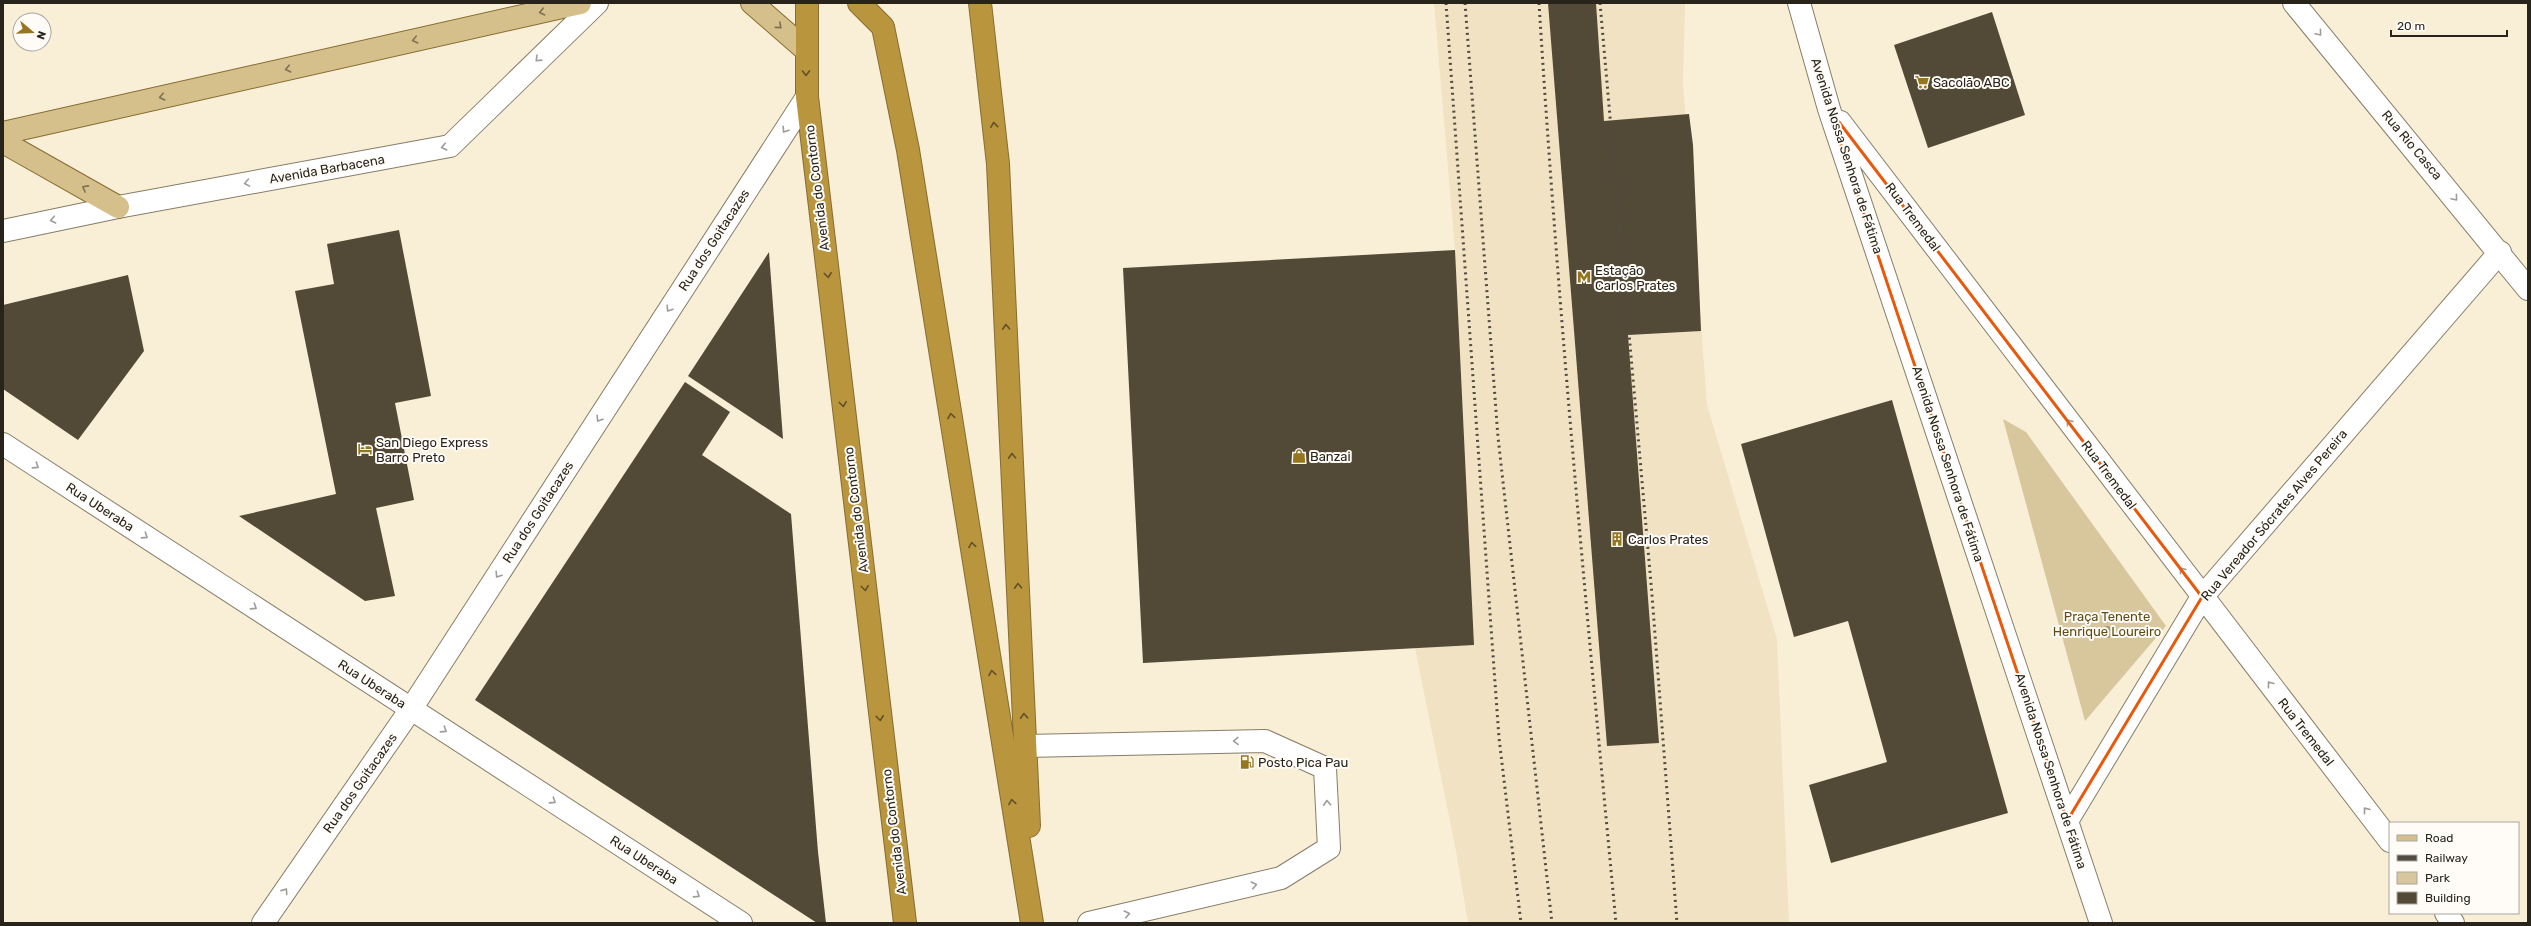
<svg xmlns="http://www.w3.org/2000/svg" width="2531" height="926" font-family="Rubik,sans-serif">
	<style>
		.built { fill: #f0e2c3 }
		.green { fill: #d8c69c }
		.building { fill: #524a36 }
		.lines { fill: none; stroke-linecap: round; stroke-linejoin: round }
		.minor-casing { stroke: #867d68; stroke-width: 24 }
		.major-casing { stroke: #866d31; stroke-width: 24 }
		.highway-casing { stroke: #866d31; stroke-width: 24 }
		.minor { stroke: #fff; stroke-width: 22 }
		.major { stroke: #d5bf8b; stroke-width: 22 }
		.highway { stroke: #b9953d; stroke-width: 22 }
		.rail { stroke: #514c41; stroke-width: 3; stroke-dasharray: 2 4; stroke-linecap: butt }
		.tree { fill: #a5956d }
		.oneway { stroke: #7e7254 }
		.oneway2 { stroke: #9e9c99 }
		.oneway3 { stroke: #625129 }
		.marked { fill: none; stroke: #e8590c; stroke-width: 3; stroke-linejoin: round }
		.labels { text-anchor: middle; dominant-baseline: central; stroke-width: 4; stroke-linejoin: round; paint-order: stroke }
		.poi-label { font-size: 13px; fill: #28241c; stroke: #fffcf8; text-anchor: start }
		.street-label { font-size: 13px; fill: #28241c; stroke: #fffcf8 }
		.park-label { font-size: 13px; fill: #604b16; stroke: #fffcf8 }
	</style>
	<rect width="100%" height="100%" fill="#f9efd7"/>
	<!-- built -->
	<path class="built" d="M1434 3H1685L1683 84 1707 405 1777 639 1789 923H1468L1456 851 1415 648 1474 644 1455 250Z"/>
	<!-- green -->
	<path class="green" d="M2003 419 2026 432 2166 626 2085 721Z"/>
	<!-- building -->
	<path class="building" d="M1548 3H1596L1604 121 1689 114 1693 145 1701 331 1628 335 1659 743 1607 746Z
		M1992 12 2025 115 1928 148 1894 45Z
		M399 230 431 396 395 403 414 500 376 508 395 596 365 601 239 516 336 494 295 291 334 284 327 244Z
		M1455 250 1474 645 1143 663 1123 268Z
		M769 252 783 439 688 376Z
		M128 275 144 351 78 440 3 389V305Z
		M685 382 730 412 702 455 791 514 818 852 826 923H817L475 700Z
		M1892 400 2008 813 1831 863 1809 785 1887 762 1848 621 1794 637 1741 444Z"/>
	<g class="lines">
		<defs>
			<path id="minor" d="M1799 3 1829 109 2101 923
				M2294 3 2528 289
				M1840 122 2390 841
				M3 231 118 207 450 146 597 3
				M3 444 741 923
				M1025 746 1265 741 1325 768 1329 848 1281 878 1089 923
				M2067 821 2202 597 2500 252
				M2446 913 2453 923
				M263 923 411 709 807 97"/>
			<path id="major" d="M752 3 806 50
				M3 133 580 3
				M3 142 118 207"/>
			<path id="highway" d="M807 3V97L905 923
				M859 3 883 27 908 150 1032 923
				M980 3 998 164 1029 826"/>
		</defs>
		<!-- minor casing -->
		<use href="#minor" class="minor-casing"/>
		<!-- major casing -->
		<use href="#major" class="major-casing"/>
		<!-- highway casing -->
		<use href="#highway" class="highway-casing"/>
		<!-- minor -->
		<use href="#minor" class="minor"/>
		<!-- major -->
		<use href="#major" class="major"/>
		<!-- highway -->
		<use href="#highway" class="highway"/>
		<!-- rail -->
		<path class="rail" d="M1446 3 1499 738 1521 923
			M1465 3 1498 437 1552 923
			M1539 3C1558 310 1587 617 1616 923
			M1600 3 1652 595 1677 923"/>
	</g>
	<!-- trees -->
	<circle class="tree" cx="2107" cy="632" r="6"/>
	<!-- one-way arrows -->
	<defs><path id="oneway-chevron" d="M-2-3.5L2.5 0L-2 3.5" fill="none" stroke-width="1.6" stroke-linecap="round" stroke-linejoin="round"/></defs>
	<g class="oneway">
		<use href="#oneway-chevron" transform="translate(542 12) rotate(167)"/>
		<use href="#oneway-chevron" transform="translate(779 26) rotate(41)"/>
		<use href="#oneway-chevron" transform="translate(415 40) rotate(167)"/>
		<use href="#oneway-chevron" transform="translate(288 69) rotate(167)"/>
		<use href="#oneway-chevron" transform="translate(162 97) rotate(167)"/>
		<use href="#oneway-chevron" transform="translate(85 188) rotate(-151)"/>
	</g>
	<g class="oneway2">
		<use href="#oneway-chevron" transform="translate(2319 33) rotate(50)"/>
		<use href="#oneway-chevron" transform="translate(538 59) rotate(136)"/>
		<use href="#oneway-chevron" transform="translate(785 130) rotate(123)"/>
		<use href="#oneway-chevron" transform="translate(444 147) rotate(167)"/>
		<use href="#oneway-chevron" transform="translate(247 183) rotate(170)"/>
		<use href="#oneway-chevron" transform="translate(2455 198) rotate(50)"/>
		<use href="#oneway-chevron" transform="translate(53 220) rotate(168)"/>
		<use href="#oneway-chevron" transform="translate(669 309) rotate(123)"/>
		<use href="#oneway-chevron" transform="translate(599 419) rotate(123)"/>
		<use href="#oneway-chevron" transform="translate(2069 422) rotate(-127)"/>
		<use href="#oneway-chevron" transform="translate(36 466) rotate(33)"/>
		<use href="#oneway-chevron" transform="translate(145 536) rotate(33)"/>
		<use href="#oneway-chevron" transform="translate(2182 570) rotate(-127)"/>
		<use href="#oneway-chevron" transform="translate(498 575) rotate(123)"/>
		<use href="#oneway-chevron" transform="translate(254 607) rotate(33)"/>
		<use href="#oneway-chevron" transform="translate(2270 684) rotate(-128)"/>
		<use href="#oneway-chevron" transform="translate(444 730) rotate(33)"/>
		<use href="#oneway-chevron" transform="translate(1236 741) rotate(179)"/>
		<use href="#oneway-chevron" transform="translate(553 801) rotate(33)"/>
		<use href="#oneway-chevron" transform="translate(1327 803) rotate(-93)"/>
		<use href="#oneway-chevron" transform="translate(2366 810) rotate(-128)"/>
		<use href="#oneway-chevron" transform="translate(1254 885) rotate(-13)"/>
		<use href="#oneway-chevron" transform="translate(285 891) rotate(-55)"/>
		<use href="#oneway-chevron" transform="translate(697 895) rotate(33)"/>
		<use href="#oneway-chevron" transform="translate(1127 914) rotate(-13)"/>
	</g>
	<g class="oneway3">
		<use href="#oneway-chevron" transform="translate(806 73) rotate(89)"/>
		<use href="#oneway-chevron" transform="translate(994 125) rotate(-96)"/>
		<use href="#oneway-chevron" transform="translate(828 275) rotate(83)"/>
		<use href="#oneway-chevron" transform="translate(1006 327) rotate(-93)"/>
		<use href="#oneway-chevron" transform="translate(843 404) rotate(83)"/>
		<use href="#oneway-chevron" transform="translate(951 416) rotate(-99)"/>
		<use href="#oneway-chevron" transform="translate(1012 456) rotate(-93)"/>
		<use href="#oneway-chevron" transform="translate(972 545) rotate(-99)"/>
		<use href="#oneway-chevron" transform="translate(1018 586) rotate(-93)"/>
		<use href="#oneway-chevron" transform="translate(865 588) rotate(83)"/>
		<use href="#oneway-chevron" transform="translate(992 673) rotate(-99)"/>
		<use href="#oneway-chevron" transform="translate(1024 716) rotate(-93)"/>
		<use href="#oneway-chevron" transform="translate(880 718) rotate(83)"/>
		<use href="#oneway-chevron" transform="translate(1012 802) rotate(-99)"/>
	</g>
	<!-- marked area -->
	<path class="marked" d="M1829 109 2202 597 2067 821Z"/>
	<!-- icons -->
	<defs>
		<symbol id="supermarket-bare" viewBox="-9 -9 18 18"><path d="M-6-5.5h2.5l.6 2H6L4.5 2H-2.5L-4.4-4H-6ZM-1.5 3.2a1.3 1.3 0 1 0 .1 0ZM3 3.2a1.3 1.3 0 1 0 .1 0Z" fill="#95751d" stroke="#fffcf8" stroke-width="2.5" paint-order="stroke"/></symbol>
		<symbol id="metro-bare" viewBox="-9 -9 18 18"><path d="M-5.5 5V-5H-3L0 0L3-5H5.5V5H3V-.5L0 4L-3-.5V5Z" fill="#95751d" stroke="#fffcf8" stroke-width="2.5" paint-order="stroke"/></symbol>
		<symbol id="hotel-bare" viewBox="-9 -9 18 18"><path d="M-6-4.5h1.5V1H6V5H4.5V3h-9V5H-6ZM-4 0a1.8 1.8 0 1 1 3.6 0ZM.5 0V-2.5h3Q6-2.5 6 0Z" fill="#95751d" stroke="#fffcf8" stroke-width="2.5" paint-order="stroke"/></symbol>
		<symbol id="shop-bare" viewBox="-9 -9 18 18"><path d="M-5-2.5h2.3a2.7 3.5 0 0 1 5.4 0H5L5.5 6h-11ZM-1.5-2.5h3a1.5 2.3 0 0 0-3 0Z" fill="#95751d" stroke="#fffcf8" stroke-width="2.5" paint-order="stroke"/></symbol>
		<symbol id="building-bare" viewBox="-9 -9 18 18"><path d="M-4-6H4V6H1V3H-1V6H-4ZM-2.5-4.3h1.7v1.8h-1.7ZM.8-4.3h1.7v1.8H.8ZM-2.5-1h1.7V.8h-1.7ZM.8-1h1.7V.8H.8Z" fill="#95751d" stroke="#fffcf8" stroke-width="2.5" paint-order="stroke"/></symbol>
		<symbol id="fuel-bare" viewBox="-9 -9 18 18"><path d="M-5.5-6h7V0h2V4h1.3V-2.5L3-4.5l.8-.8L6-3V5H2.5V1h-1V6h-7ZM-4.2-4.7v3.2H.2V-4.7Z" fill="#95751d" stroke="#fffcf8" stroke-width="2.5" paint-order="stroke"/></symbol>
	</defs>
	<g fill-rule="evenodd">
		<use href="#supermarket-bare" x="1912" y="72" width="20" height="20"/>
		<use href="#metro-bare" x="1574" y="267" width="20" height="20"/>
		<use href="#hotel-bare" x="355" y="439" width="20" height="20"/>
		<use href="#shop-bare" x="1289" y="446" width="20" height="20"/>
		<use href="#building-bare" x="1607" y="529" width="20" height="20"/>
		<use href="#fuel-bare" x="1237" y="752" width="20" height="20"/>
	</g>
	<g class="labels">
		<!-- poi labels -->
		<g class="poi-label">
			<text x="1933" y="82">Sacolão ABC</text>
			<text x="1595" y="270">Estação<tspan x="1595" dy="15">Carlos Prates</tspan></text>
			<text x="376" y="442">San Diego Express<tspan x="376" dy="15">Barro Preto</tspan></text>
			<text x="1310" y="456">Banzai</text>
			<text x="1628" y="539">Carlos Prates</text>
			<text x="1258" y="762">Posto Pica Pau</text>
		</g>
		<!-- street labels -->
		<g class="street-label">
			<text transform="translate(2412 145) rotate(50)">Rua Rio Casca</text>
			<text transform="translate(1847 156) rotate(72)">Avenida Nossa Senhora de Fátima</text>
			<text transform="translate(327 169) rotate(-10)">Avenida Barbacena</text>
			<text transform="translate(817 188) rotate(-97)">Avenida do Contorno</text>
			<text transform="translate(1913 217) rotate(53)">Rua Tremedal</text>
			<text transform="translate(714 240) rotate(-57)">Rua dos Goitacazes</text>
			<text transform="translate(1948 464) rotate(72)">Avenida Nossa Senhora de Fátima</text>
			<text transform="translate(2109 475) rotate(53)">Rua Tremedal</text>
			<text transform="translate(100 507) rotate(33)">Rua Uberaba</text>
			<text transform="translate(856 510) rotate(-97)">Avenida do Contorno</text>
			<text transform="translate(538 512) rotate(-57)">Rua dos Goitacazes</text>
			<text transform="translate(2274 515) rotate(-50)">Rua Vereador Sócrates Alves Pereira</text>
			<text transform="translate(372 684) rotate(33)">Rua Uberaba</text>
			<text transform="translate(2306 732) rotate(52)">Rua Tremedal</text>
			<text transform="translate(2051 771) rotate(72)">Avenida Nossa Senhora de Fátima</text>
			<text transform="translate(360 783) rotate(-55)">Rua dos Goitacazes</text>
			<text transform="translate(894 832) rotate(-97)">Avenida do Contorno</text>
			<text transform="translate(644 860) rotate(33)">Rua Uberaba</text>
		</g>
		<!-- park labels -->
		<g class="park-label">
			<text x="2107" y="616">Praça Tenente<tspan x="2107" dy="15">Henrique Loureiro</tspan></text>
		</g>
	</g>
	<!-- border -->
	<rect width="2531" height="926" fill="none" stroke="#28241c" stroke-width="8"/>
	<!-- legend -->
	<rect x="2389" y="822" width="130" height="92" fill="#fffcf8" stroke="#a9a6a0"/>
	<rect x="2397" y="835" width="20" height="6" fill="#d5bf8b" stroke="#a9a6a0"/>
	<text x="2425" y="842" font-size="12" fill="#28241c">Road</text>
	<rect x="2397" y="855" width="20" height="6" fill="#514c41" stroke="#a9a6a0"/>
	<text x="2425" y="862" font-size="12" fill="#28241c">Railway</text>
	<rect x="2397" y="872" width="20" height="12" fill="#d8c69c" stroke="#a9a6a0"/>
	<text x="2425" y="882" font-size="12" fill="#28241c">Park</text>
	<rect x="2397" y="892" width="20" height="12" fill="#524a36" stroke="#a9a6a0"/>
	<text x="2425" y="902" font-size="12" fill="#28241c">Building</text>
	<!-- north arrow -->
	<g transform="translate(32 32) rotate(109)"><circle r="19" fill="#fffcf8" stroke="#a9a6a0"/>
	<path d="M0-3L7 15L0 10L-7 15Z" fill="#95751d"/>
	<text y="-6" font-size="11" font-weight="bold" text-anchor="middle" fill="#28241c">N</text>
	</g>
	<!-- scale -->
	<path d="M2391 30v6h116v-6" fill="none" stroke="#28241c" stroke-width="2"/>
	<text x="2397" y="30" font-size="12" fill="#28241c" stroke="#fffcf8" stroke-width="3" paint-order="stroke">20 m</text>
</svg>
